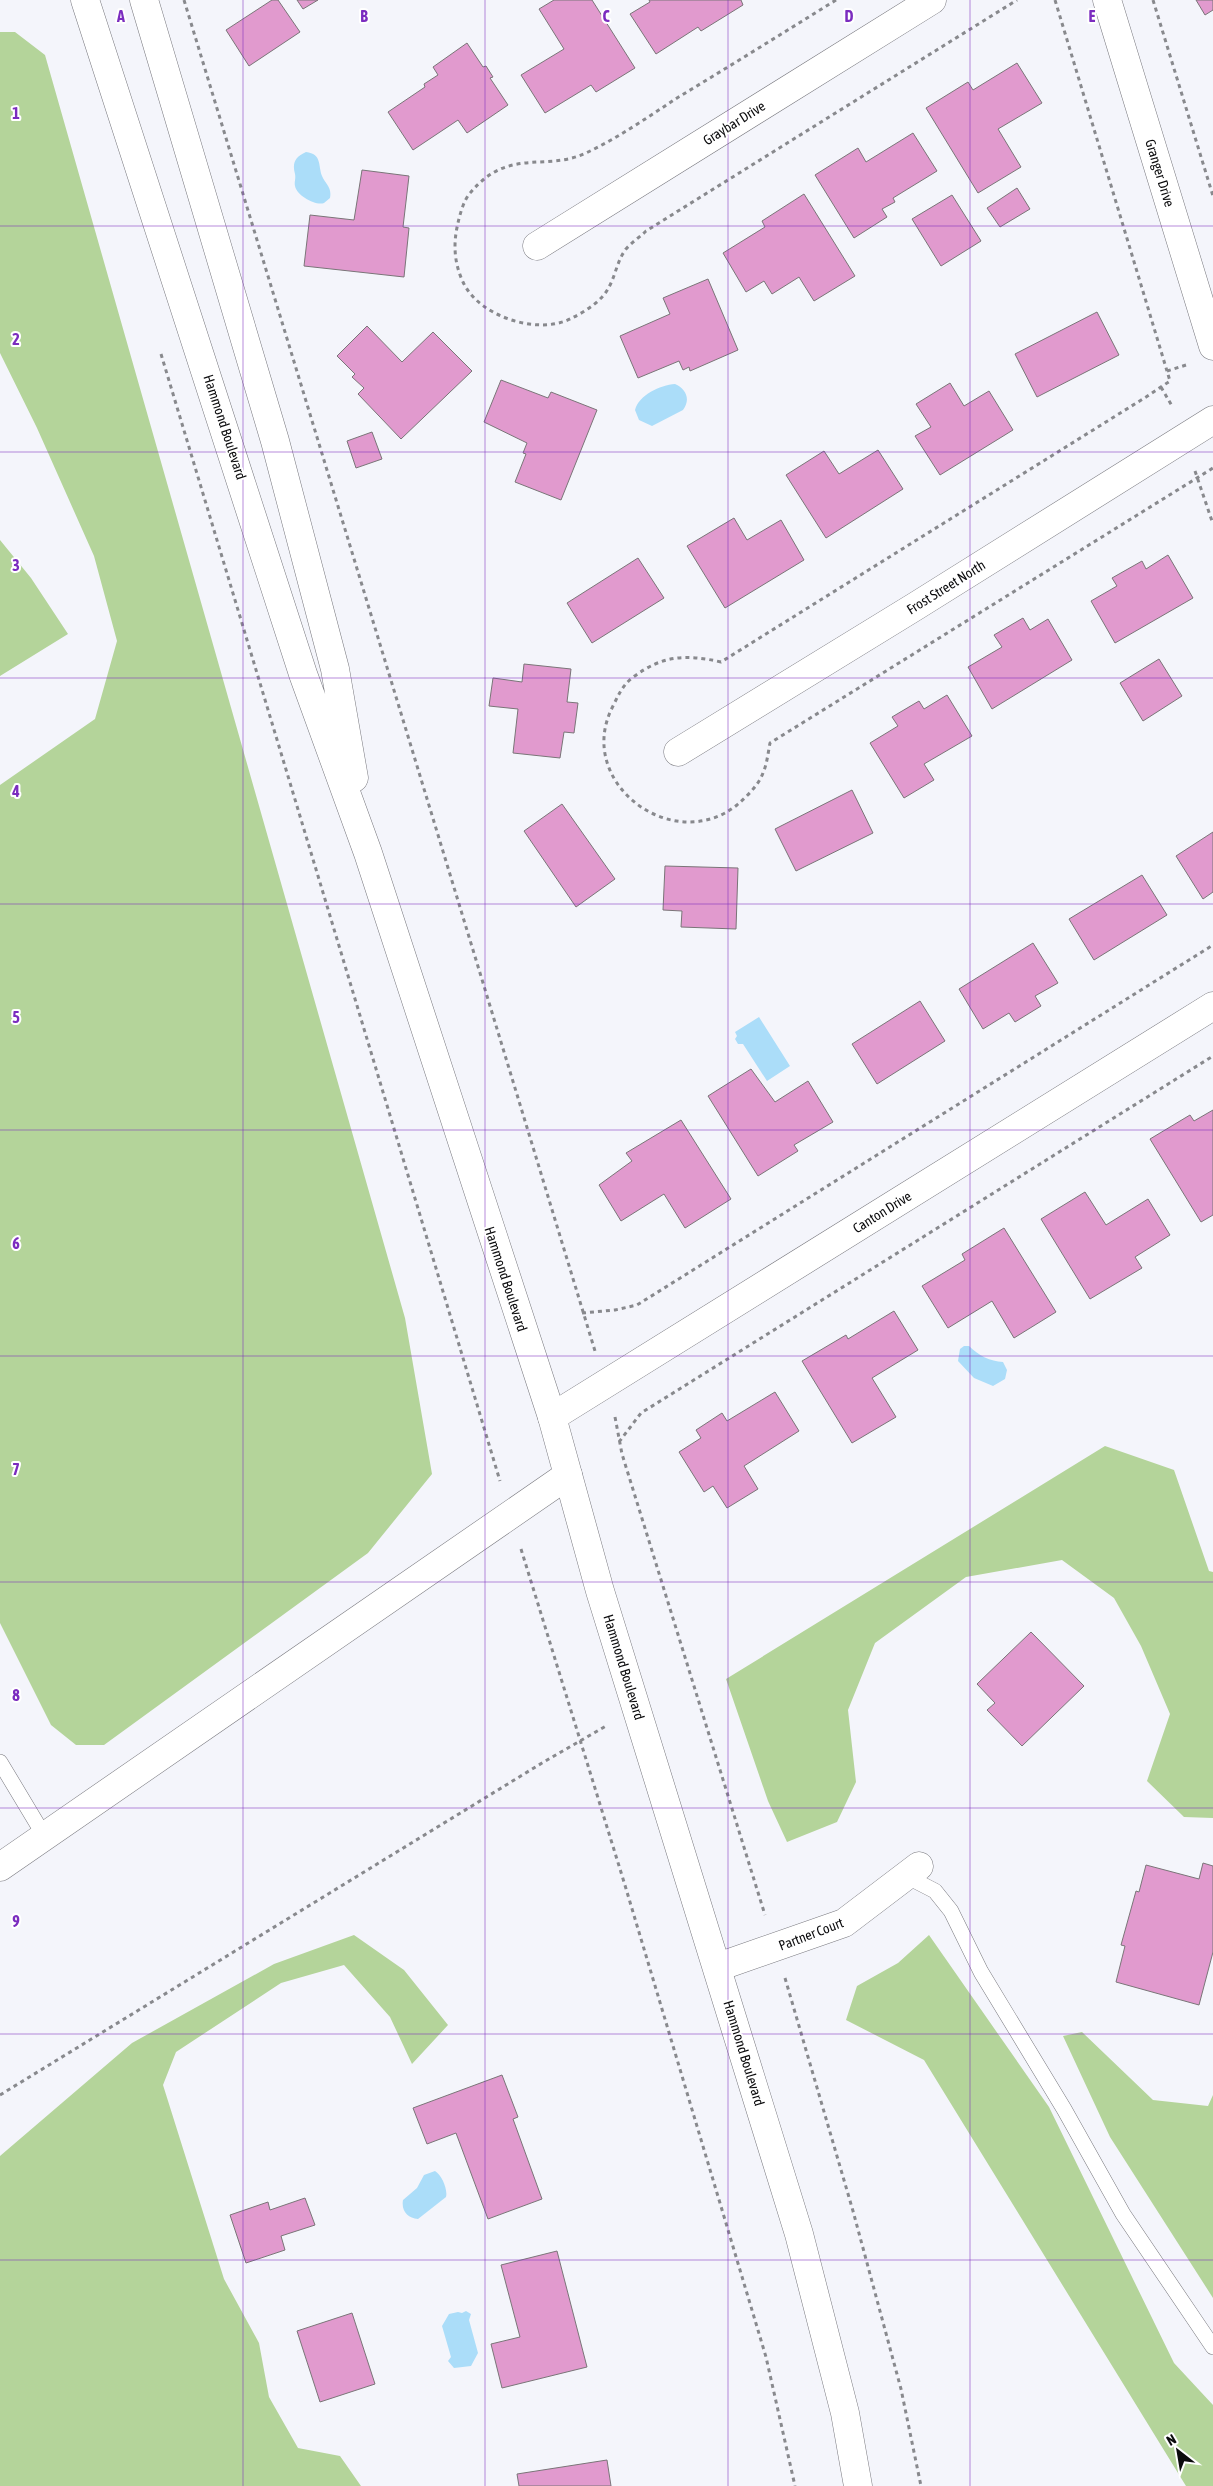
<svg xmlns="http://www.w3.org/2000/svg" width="1213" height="2486" font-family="'Asap Condensed',sans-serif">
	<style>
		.green { fill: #b4d49a }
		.water { fill: #abddf9 }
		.building { fill: #e19ace; stroke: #7a7578 }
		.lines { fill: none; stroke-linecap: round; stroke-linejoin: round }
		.service-casing { stroke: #78787e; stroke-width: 16 }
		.minor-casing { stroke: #78787e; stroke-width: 29 }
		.tertiary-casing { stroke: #78787e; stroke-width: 29 }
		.path { stroke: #88898d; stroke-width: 3; stroke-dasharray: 4 4; stroke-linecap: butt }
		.service { stroke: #fff; stroke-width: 15 }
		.minor { stroke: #fff; stroke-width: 28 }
		.tertiary { stroke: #fff; stroke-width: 28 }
		.grid { fill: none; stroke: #7b2cbf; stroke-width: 1; stroke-opacity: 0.55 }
		.labels { text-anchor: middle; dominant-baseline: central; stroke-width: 4; stroke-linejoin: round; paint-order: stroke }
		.street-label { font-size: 14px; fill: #0b0b0d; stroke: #fff }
		.grid-label { font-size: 16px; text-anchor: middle; font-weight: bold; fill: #7b2cbf; stroke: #fff; stroke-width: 4; stroke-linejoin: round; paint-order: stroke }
	</style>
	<rect width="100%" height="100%" fill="#f4f5fb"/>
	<!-- green -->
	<path class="green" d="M0 32H15L45 55 405 1318 432 1474 368 1553 104 1745H76L51 1725 0 1623V785L95 719 117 641 94 556 37 428 0 353Z
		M0 540 31 578 68 634 0 676Z
		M1105 1446 1174 1470 1209 1571 1213 1572V1818L1184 1817 1147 1781 1170 1714 1141 1646 1114 1598 1062 1560 966 1577 875 1643 848 1710 856 1782 837 1822 787 1842 768 1801 726 1679Z
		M354 1935 404 1970 448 2025 412 2064 390 2017 344 1965 281 1983 176 2052 163 2085 224 2279 259 2343 269 2397 298 2448 340 2456 361 2486H0V2156L132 2043 274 1964Z
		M929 1935 1049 2107 1174 2363 1213 2405V2486H1186L924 2060 846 2020 857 1986 898 1963Z
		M1082 2032 1153 2100 1208 2106 1213 2095V2298L1110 2137 1063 2036Z"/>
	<!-- water -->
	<path class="water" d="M306 152C322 154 318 165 322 176 326 185 332 187 330 198L324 203C316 206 297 196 295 186 294 182 296 179 295 174 292 163 295 157 306 152Z
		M675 384C686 389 691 399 683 410L652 426 639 420 635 410C639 395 660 385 675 384Z
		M759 1017 790 1066 767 1081 743 1044H738L735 1039 737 1036 735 1032Z
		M964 1346H969C979 1356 990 1361 1003 1362L1007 1370 1005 1379 993 1386 974 1378 958 1361 960 1349Z
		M435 2171C442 2175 448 2190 446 2197L418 2219C408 2218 401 2211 403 2200L417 2188 424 2175Z
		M466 2311 471 2314 469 2320 478 2353 471 2366 454 2368 448 2361 451 2357 442 2326 449 2314 458 2312 462 2313Z"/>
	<!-- building -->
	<path class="building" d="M272 0H278L300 32 249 66 226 30Z
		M297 0H318L303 9Z
		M554 0H592L635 68 596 92 591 85 545 113 521 75 564 49 539 9Z
		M649 0H741L743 5 701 31 698 27 656 54 630 14 650 2Z
		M1196 0H1213V10L1205 15Z
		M467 43 483 67 486 66 493 77 490 78 508 105 467 133 458 120 413 150 388 112 425 87 424 84 438 75 433 67Z
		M1017 63 1042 103 998 129 1021 167 978 193 926 108 968 82 973 90Z
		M913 133 937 171 893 198 895 202 882 209 887 217 854 238 815 175 858 148 866 162Z
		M362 170 409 176 403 227 409 228 404 277 304 266 310 215 354 220Z
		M1017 188 1030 209 1000 227 987 208Z
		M804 194 855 276 814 301 799 277 772 294 764 281 746 292 723 253 765 227 762 221Z
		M952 195 981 241 941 266 912 219Z
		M708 279 738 350 690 371 689 367 683 370 679 361 638 378 620 336 670 314 663 298Z
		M1097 312 1119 355 1037 397 1015 354Z
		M367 326 402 362 433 332 472 371 401 439 358 394 364 388 352 377 355 374 337 356Z
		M501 380 548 398 551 392 597 410 561 500 515 482 526 454 523 453 527 443 484 422Z
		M950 383 964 406 989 391 1013 430 940 475 915 436 931 427 916 404Z
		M372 432 382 459 356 468 347 441Z
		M878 450 903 489 826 538 786 475 824 451 839 474Z
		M734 518 747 540 781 520 804 560 725 608 687 546Z
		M1168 555 1193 598 1115 643 1091 601 1117 586 1112 578 1142 561 1146 569Z
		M638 558 664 598 592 643 567 603Z
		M1023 618 1030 630 1048 619 1072 660 992 709 968 667 1002 647 994 635Z
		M1159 659 1182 696 1143 721 1120 683Z
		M524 664 571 669 567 702 578 703 574 733 564 732 560 758 513 753 518 709 489 706 493 678 522 682Z
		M947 695 972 736 924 764 934 780 904 798 870 743 898 726 892 717 919 701 924 709Z
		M852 790 873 833 796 871 775 829Z
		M562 804 615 879 576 907 524 831Z
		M1213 832V892L1203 899 1176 856Z
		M665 866 738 868 736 929 681 927 682 911 663 910Z
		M1142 875 1167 915 1094 960 1069 919Z
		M1033 943 1058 983 1035 996 1041 1006 1015 1022 1009 1013 983 1029 959 989Z
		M920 1001 945 1041 877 1084 852 1044Z
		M751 1069 775 1102 808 1081 833 1122 794 1145 798 1151 758 1176 708 1096Z
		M1213 1110V1215L1201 1222 1150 1139 1190 1115 1194 1121Z
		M681 1120 731 1199 685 1228 664 1194 621 1221 599 1185 632 1161 626 1153Z
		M1085 1192 1106 1225 1148 1199 1170 1235 1135 1257 1142 1268 1090 1299 1041 1219Z
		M1004 1228 1056 1312 1014 1338 992 1301 948 1328 922 1286 965 1260 962 1254Z
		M894 1311 918 1350 872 1378 896 1417 852 1443 802 1361 846 1335 848 1339Z
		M775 1392 799 1431 744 1466 758 1489 727 1508 713 1486 704 1492 679 1452 701 1438 696 1430 722 1413 727 1421Z
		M1031 1632 1084 1686 1022 1746 987 1710 995 1703 977 1684Z
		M1203 1863 1213 1866V1952L1199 2005 1116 1982 1125 1946 1121 1945 1136 1891 1139 1892 1146 1865 1199 1879Z
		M502 2075 518 2117 513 2119 542 2199 488 2219 456 2133 427 2144 413 2108Z
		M305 2198 315 2225 281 2236 285 2250 246 2263 230 2215 268 2202 270 2210Z
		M557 2251 587 2367 502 2388 491 2344 520 2337 501 2265Z
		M352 2313 375 2384 320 2402 297 2331Z
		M607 2460 611 2486H519L517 2474Z"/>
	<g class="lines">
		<defs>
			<path id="service" d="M0 1762 45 1837
				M906 1876 935 1891 951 1911 981 1972 1064 2109 1123 2214 1213 2347"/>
			<path id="minor" d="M1107 0 1213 346
				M537 246 932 0
				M678 752 916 606 1213 420
				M552 1417 1213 1006
				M0 1867 568 1475
				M718 1967 844 1923 919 1866"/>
			<path id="tertiary" d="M85 0 303 674 368 853 552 1417 600 1591 799 2234 845 2413 858 2486
				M144 0 275 441 335 669 354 778"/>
		</defs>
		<!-- service casing -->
		<use href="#service" class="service-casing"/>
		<!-- minor casing -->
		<use href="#minor" class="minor-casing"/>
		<!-- tertiary casing -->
		<use href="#tertiary" class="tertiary-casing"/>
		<!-- path -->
		<path class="path" d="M184 0 595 1351
			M836 0C783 33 730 66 677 98 648 117 618 138 586 153 545 172 509 147 471 192 464 199 460 214 458 223 453 243 454 263 463 282 479 317 539 336 572 318 586 311 602 301 609 287 616 274 617 261 626 249 632 242 640 237 646 231L1017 0
			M1055 0 1167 371
			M1153 0 1213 196
			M161 354 500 1481
			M1186 365 1167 371 1170 381 1146 397 721 662C686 654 662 655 632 678 622 686 618 696 612 708 575 783 673 856 737 805 747 796 758 786 763 773 767 764 768 753 770 743L1213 468
			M1161 387 1172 406
			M1195 471 1213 524
			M582 1313 615 1310 637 1305 1213 945
			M615 1417 622 1454 765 1915
			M619 1442 641 1413 1213 1056
			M521 1549 624 1882 766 2357 795 2486
			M785 1978 853 2211 901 2389 921 2486
			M0 2095 542 1763 606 1726"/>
		<!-- service -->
		<use href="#service" class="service"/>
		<!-- minor -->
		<use href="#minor" class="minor"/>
		<!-- tertiary -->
		<use href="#tertiary" class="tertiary"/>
	</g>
	<!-- grid -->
	<path class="grid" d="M243 0V2486M485 0V2486M728 0V2486M970 0V2486M0 226H1213M0 452H1213M0 678H1213M0 904H1213M0 1130H1213M0 1356H1213M0 1582H1213M0 1808H1213M0 2034H1213M0 2260H1213"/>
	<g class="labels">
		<!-- street labels -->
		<g class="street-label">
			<text transform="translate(734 123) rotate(-32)">Graybar Drive</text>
			<text transform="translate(1160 173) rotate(73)">Granger Drive</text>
			<text transform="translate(225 427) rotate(72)">Hammond Boulevard</text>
			<text transform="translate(946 587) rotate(-32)">Frost Street North</text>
			<text transform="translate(882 1212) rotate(-32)">Canton Drive</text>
			<text transform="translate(506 1279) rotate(72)">Hammond Boulevard</text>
			<text transform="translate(624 1667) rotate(73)">Hammond Boulevard</text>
			<text transform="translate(811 1934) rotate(-21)">Partner Court</text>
			<text transform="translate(744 2053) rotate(73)">Hammond Boulevard</text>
		</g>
	</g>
	<g class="grid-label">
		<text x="121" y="22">A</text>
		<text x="364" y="22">B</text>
		<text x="606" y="22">C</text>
		<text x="849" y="22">D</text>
		<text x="1092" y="22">E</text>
		<text x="16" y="119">1</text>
		<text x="16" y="345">2</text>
		<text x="16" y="571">3</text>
		<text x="16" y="797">4</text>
		<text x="16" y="1023">5</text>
		<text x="16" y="1249">6</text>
		<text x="16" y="1475">7</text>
		<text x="16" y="1701">8</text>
		<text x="16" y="1927">9</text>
	</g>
	<!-- north arrow -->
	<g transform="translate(1178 2451) rotate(329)" stroke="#ffffff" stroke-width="4" paint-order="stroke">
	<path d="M0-4L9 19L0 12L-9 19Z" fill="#0b0b0d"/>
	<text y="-8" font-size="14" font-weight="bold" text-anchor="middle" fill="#0b0b0d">N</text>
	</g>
</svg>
